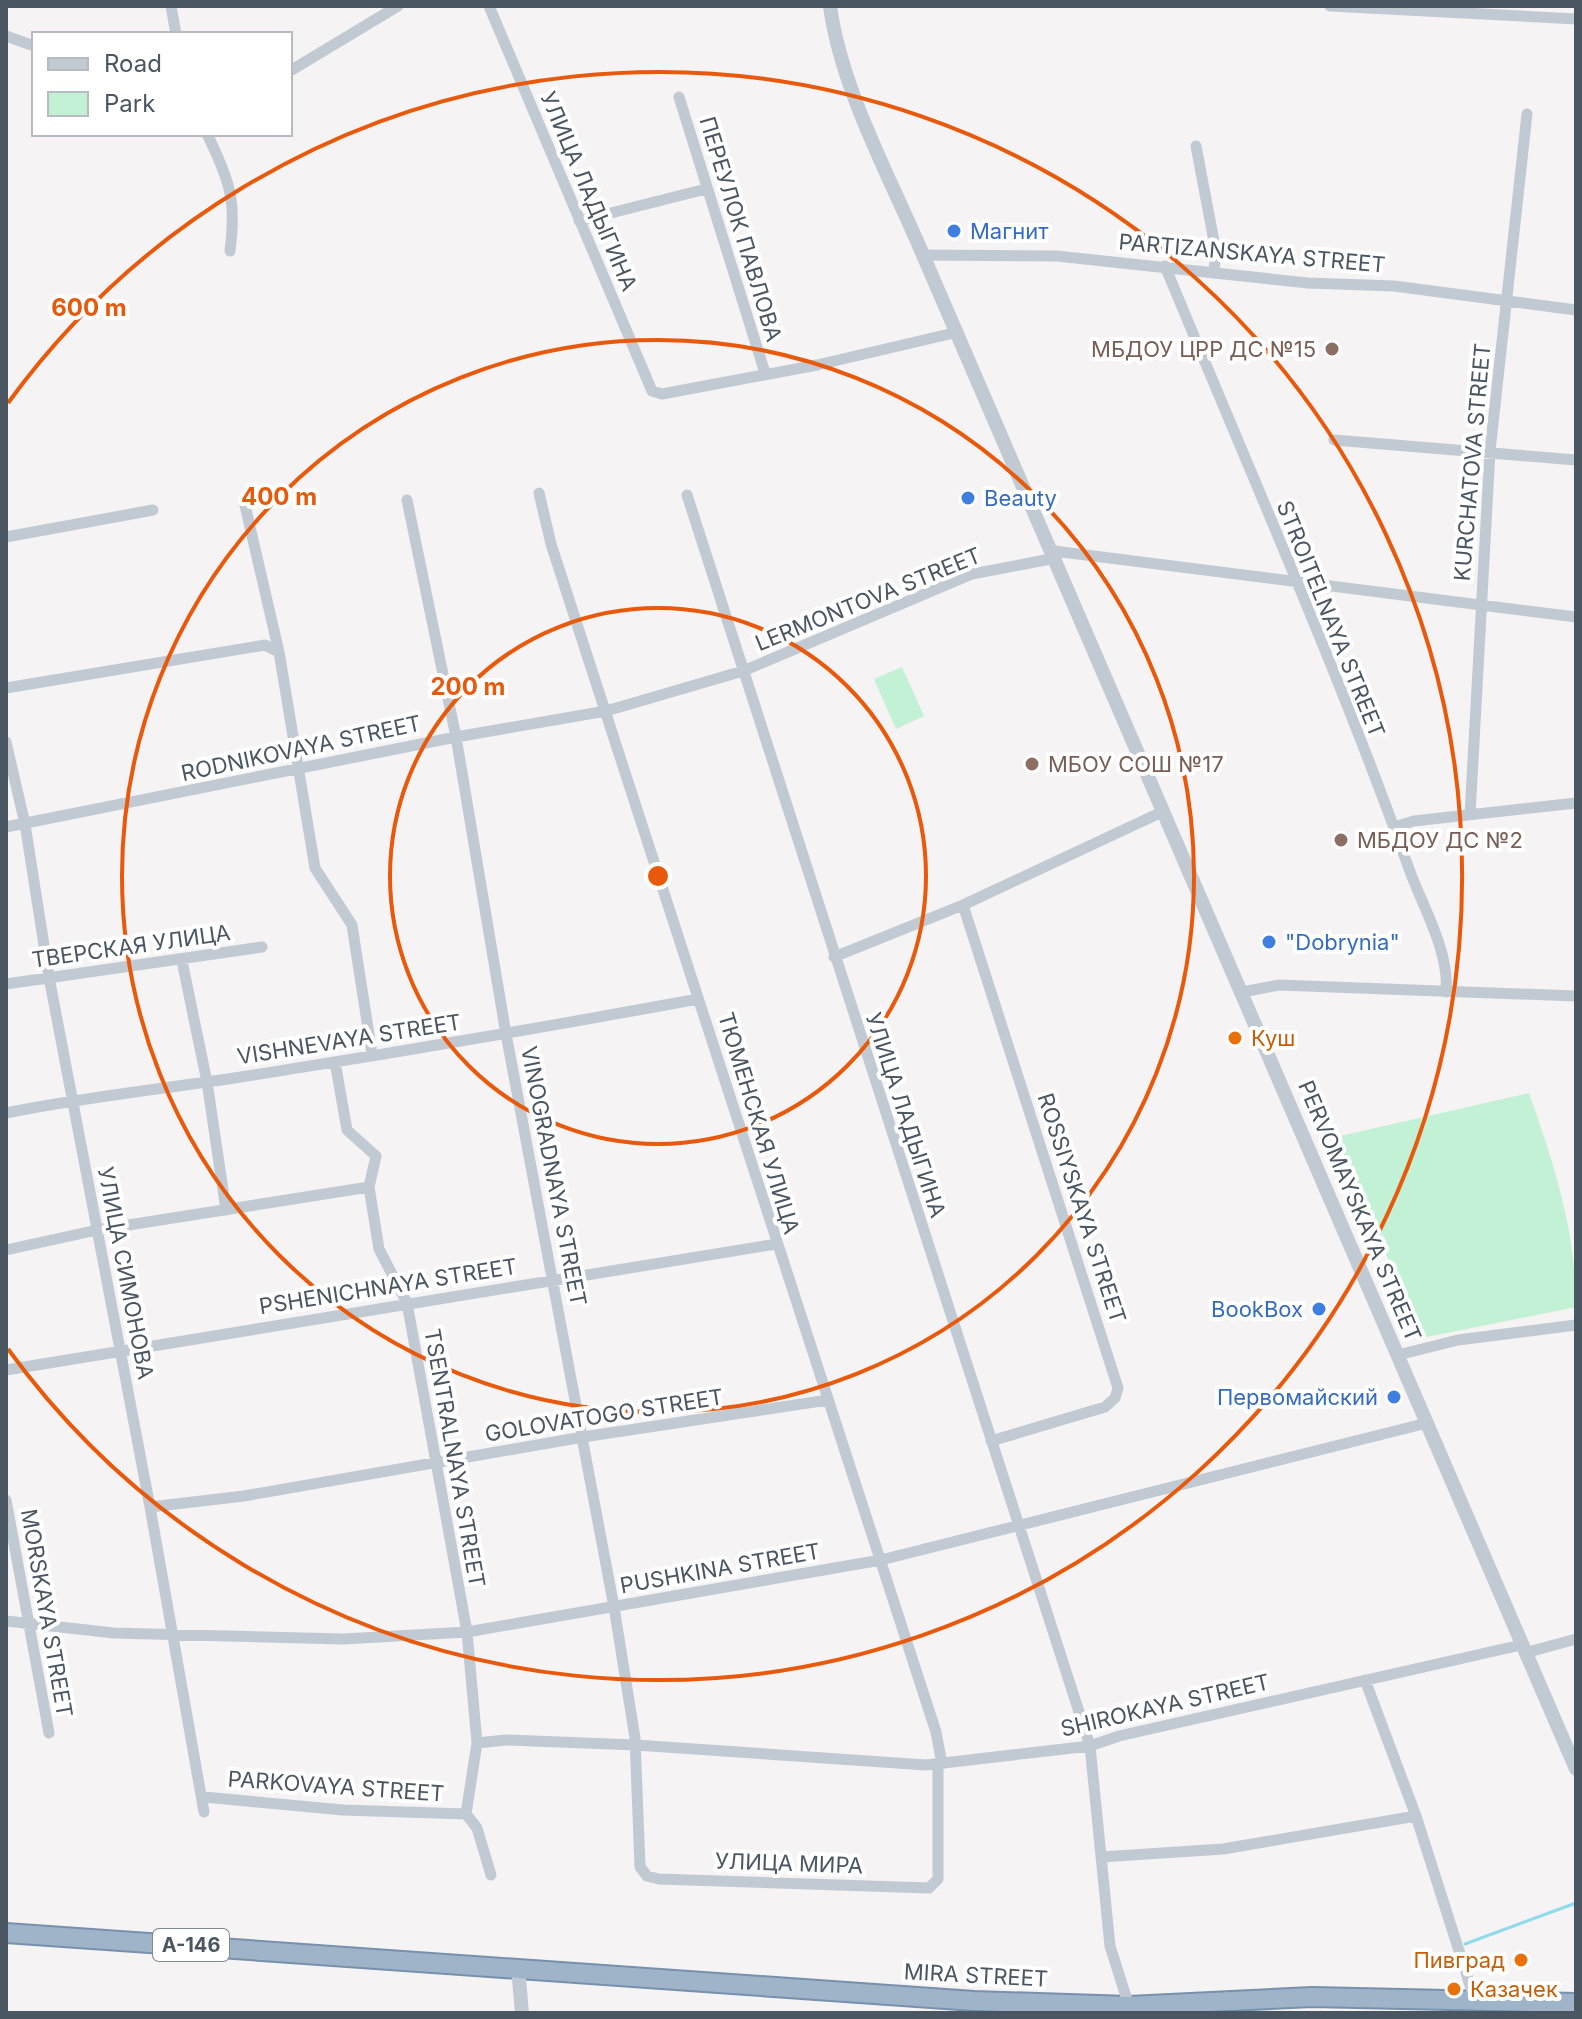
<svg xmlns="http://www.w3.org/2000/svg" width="1582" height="2019" font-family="Inter,sans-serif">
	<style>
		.green { fill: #c3f1d5 }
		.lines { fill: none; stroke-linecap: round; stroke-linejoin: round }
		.stream { stroke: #90daee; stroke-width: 3 }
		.trunk-casing { stroke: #7690ad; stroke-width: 22 }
		.minor { stroke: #c1cad2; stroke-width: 11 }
		.tertiary { stroke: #c1cad2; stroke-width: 14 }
		.trunk { stroke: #9fb4c9; stroke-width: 18 }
		.ring { fill: none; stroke: #e8590c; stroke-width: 4 }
		.shop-dot { fill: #3f7fe0; stroke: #fff; stroke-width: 3 }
		.education-dot { fill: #8d6e63; stroke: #fff; stroke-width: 3 }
		.food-dot { fill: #e8710a; stroke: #fff; stroke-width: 3 }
		.labels { text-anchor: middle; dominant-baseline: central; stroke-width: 8; stroke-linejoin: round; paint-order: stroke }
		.shield { fill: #fff; stroke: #808990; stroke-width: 2 }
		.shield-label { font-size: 20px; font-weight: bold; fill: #4a5661 }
		.street-label { font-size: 22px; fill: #4a5661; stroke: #fff }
		.shop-label { font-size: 22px; fill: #366cbe; stroke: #fff; text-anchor: start }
		.education-label { font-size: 22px; fill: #785e54; stroke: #fff; text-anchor: start }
		.food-label { font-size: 22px; fill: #c56008; stroke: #fff; text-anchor: start }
		.centre { fill: #e8590c; stroke: #fff; stroke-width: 4 }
		.ring-label { font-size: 24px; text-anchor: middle; font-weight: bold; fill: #e8590c; stroke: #fff; stroke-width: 8; stroke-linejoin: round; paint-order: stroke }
	</style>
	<rect width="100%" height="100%" fill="#f5f3f3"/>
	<!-- green -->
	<path class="green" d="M902 667 924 716 896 729 874 679Z
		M1529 1093C1554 1164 1576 1231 1576 1307L1422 1338 1336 1137Z"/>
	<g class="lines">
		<!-- stream -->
		<path class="stream" d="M1465 1944 1576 1903
			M1459 2013H1466"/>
		<defs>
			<path id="trunk" d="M6 1933 974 2001 1129 2006 1312 1997 1576 2003"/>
		</defs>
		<!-- trunk casing -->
		<use href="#trunk" class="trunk-casing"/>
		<!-- minor -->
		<path class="minor" d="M171 6 176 34
			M489 6 652 391 662 394 817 365 958 332
			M1330 6 1576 19
			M6 36 34 46
			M290 71 398 6
			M679 97 765 373
			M207 134C229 179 237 200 230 251
			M1196 146 1216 252 1214 270
			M579 221 706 189
			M923 255 1057 256 1308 283 1394 286 1576 310
			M1165 266C1247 465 1335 663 1408 866 1421 904 1450 951 1446 992
			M1334 440 1576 460
			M539 493 551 544 936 1732 942 1764
			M687 495 1090 1746 1110 1946 1129 2006
			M407 500 456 737 506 1034 614 1607 635 1738 640 1867 647 1876 659 1879 929 1888 938 1879V1764
			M244 501 279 652 315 868 352 925 372 1054
			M6 537 153 510
			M1054 551 1576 617
			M6 688 265 645 279 652
			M6 742 25 824 49 977 150 1507 204 1812
			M1470 815 1490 451 1527 114
			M6 827 456 737 606 711 743 671 972 574 1056 558
			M1394 827 1414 821 1576 803
			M963 905 1118 1388 1115 1398 1105 1407 991 1441
			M834 957 963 905 1164 811
			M182 961 207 1082 226 1210
			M6 984 262 947
			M1242 992 1279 985 1576 996
			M335 1062 347 1130 376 1156 369 1187 379 1249 407 1303 467 1632 477 1743 466 1814 477 1828 491 1875
			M6 1113C84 1097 163 1089 241 1077 394 1053 546 1027 698 999
			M6 1250 97 1230 369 1187
			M1398 1355 1458 1340 1576 1325
			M6 1370 776 1244
			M6 1500 49 1733
			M150 1507 244 1496 583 1437 828 1400
			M6 1621 114 1633 343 1639 467 1632 881 1560 1427 1423
			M1525 1653 1576 1639
			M1365 1680 1416 1816 1475 2001
			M477 1743 506 1740 636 1745 926 1765 1090 1746 1119 1736 1521 1645
			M204 1797 343 1810 466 1814
			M1101 1857 1223 1849 1416 1816"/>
		<!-- tertiary -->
		<path class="tertiary" d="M830 6C841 89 890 177 923 255L1576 1769
			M518 1968 522 2013"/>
		<!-- trunk -->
		<use href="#trunk" class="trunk"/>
	</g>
	<!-- distance rings -->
	<g class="ring">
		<circle cx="658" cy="876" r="268"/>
		<circle cx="658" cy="876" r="536"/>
		<path d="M8 403A804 804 0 1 1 8 1349"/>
	</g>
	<!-- markers -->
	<g class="shop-dot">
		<circle cx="954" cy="231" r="8"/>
		<circle cx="968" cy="498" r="8"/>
		<circle cx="1269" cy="942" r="8"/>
		<circle cx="1319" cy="1309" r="8"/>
		<circle cx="1394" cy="1397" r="8"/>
	</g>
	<g class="education-dot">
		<circle cx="1332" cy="349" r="8"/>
		<circle cx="1032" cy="764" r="8"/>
		<circle cx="1341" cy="840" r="8"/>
	</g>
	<g class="food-dot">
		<circle cx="1235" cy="1038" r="8"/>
		<circle cx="1521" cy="1960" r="8"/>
		<circle cx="1454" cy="1989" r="8"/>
	</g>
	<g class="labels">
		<!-- shield labels -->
		<rect class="shield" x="153" y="1929" width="76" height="32" rx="6"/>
		<g class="shield-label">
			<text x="191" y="1945">А-146</text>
		</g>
		<!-- street labels -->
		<g class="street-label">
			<text transform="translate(589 191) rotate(67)">УЛИЦА ЛАДЫГИНА</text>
			<text transform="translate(741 229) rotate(73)">ПЕРЕУЛОК ПАВЛОВА</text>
			<text transform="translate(1252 253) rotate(5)">PARTIZANSKAYA STREET</text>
			<text transform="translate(1472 462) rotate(-85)">KURCHATOVA STREET</text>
			<text transform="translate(868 599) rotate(-22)">LERMONTOVA STREET</text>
			<text transform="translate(1331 619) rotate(68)">STROITELNAYA STREET</text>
			<text transform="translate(301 748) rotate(-12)">RODNIKOVAYA STREET</text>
			<text transform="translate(131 946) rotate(-8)">ТВЕРСКАЯ УЛИЦА</text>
			<text transform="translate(349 1039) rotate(-9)">VISHNEVAYA STREET</text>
			<text transform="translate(906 1115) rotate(72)">УЛИЦА ЛАДЫГИНА</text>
			<text transform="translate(759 1123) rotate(73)">ТЮМЕНСКАЯ УЛИЦА</text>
			<text transform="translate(554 1176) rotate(79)">VINOGRADNAYA STREET</text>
			<text transform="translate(1082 1208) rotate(72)">ROSSIYSKAYA STREET</text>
			<text transform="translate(1360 1211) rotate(67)">PERVOMAYSKAYA STREET</text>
			<text transform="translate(126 1273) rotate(79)">УЛИЦА СИМОНОВА</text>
			<text transform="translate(388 1286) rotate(-9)">PSHENICHNAYA STREET</text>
			<text transform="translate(604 1415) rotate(-9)">GOLOVATOGO STREET</text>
			<text transform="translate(455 1458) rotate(80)">TSENTRALNAYA STREET</text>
			<text transform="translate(720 1568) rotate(-10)">PUSHKINA STREET</text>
			<text transform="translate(47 1613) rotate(80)">MORSKAYA STREET</text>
			<text transform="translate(1165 1705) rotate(-13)">SHIROKAYA STREET</text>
			<text transform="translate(336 1786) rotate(4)">PARKOVAYA STREET</text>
			<text transform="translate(789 1863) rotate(2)">УЛИЦА МИРА</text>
			<text transform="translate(976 1975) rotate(3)">MIRA STREET</text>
		</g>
		<!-- shop labels -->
		<g class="shop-label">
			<text x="970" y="231">Магнит</text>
			<text x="984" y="498">Beauty</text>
			<text x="1285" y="942">"Dobrynia"</text>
			<text x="1303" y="1309" text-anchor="end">BookBox</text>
			<text x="1378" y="1397" text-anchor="end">Первомайский</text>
		</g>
		<!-- education labels -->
		<g class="education-label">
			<text x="1316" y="349" text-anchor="end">МБДОУ ЦРР ДС №15</text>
			<text x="1048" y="764">МБОУ СОШ №17</text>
			<text x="1357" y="840">МБДОУ ДС №2</text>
		</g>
		<!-- food labels -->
		<g class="food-label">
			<text x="1251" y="1038">Куш</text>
			<text x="1505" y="1960" text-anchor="end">Пивград</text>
			<text x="1470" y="1989">Казачек</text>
		</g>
	</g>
	<circle cx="658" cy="876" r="12" class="centre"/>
	<g class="ring-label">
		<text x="89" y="316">600 m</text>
		<text x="279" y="505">400 m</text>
		<text x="468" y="695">200 m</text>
	</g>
	<!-- border -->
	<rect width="1582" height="2019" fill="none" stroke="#4a5661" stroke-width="16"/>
	<!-- legend -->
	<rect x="32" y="32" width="260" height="104" fill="#ffffff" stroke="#b7bbc0" stroke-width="2"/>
	<rect x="48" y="58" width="40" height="12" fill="#c1cad2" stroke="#b7bbc0" stroke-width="2"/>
	<text x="104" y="72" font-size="24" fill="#4a5661">Road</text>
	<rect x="48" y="92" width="40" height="24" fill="#c3f1d5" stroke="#b7bbc0" stroke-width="2"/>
	<text x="104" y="112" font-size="24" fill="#4a5661">Park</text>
</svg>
